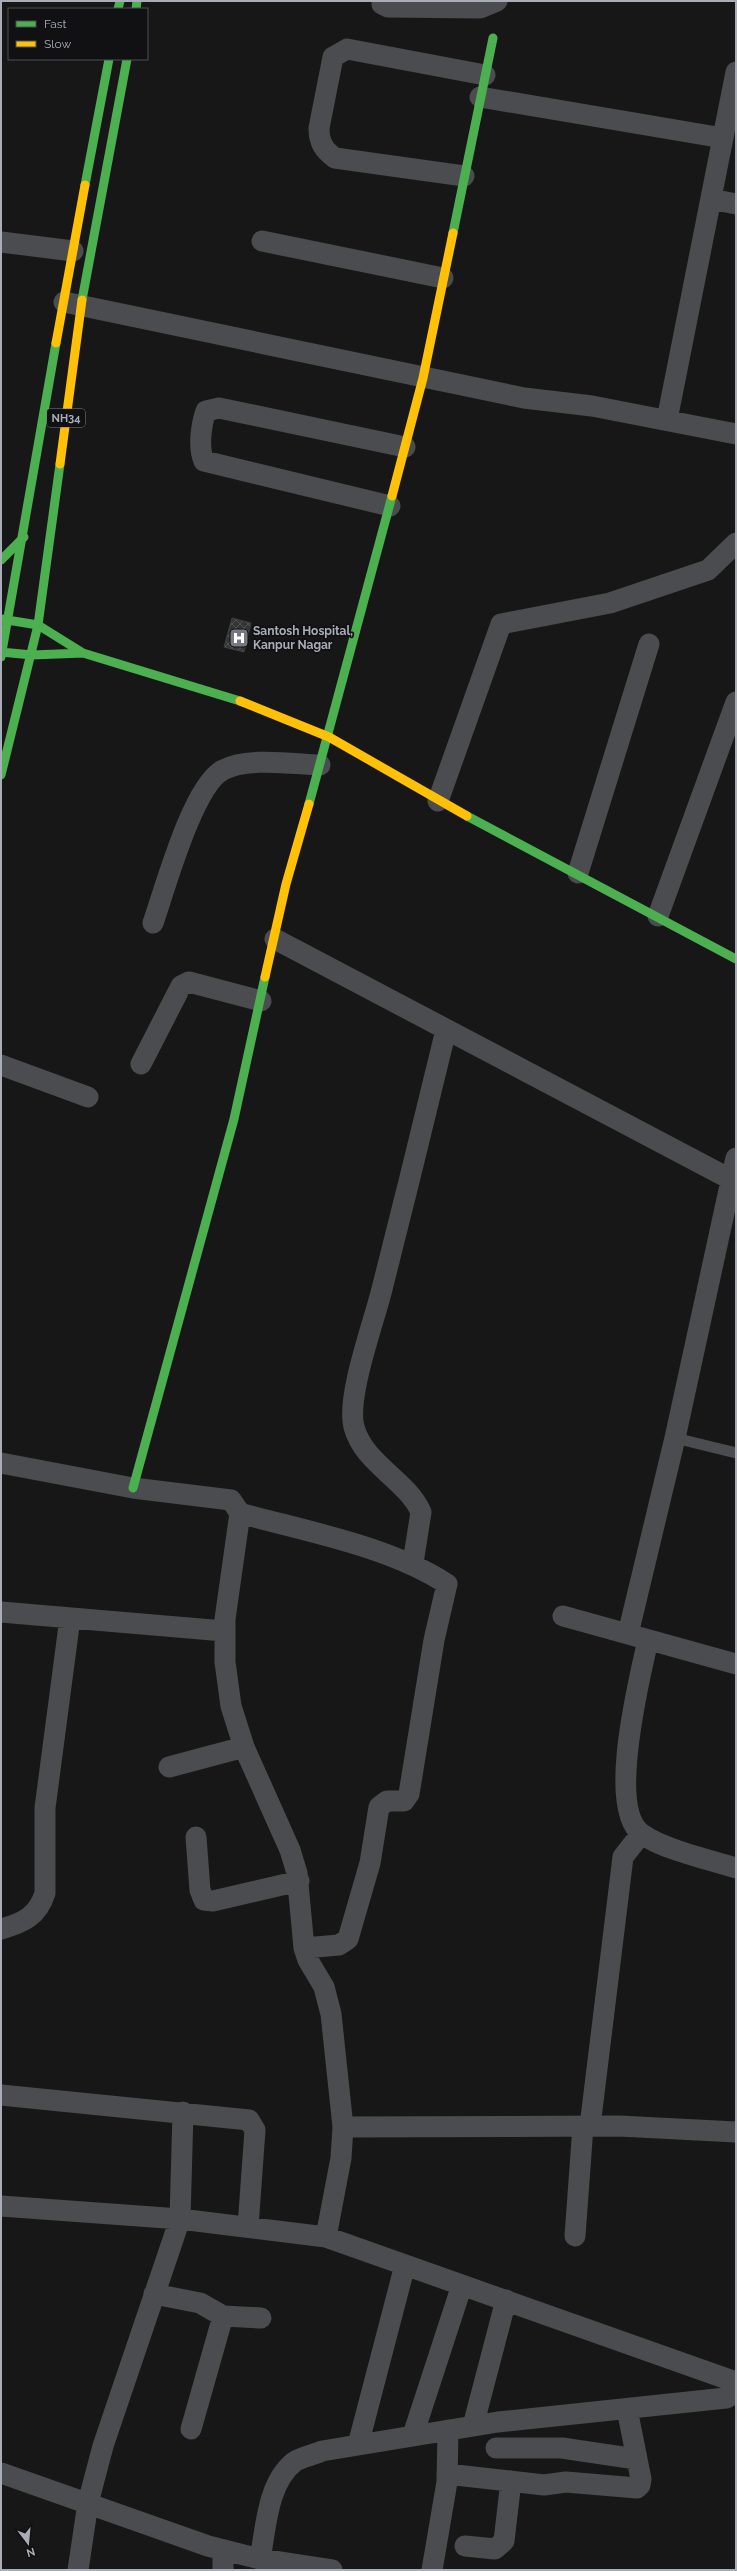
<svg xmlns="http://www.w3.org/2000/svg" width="737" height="2571" font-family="Raleway,sans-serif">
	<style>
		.building { fill: url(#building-cross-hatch); stroke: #3f4043 }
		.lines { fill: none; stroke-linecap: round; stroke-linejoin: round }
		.lane { stroke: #4b4c50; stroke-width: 11 }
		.street { stroke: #4b4c50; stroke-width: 21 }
		.fast { stroke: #4caf50; stroke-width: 9 }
		.slow { stroke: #ffc107; stroke-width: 9 }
		.labels { text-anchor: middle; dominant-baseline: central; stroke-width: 3.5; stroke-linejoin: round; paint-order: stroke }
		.shield { fill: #111113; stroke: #7b7e86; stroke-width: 1 }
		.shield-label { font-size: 11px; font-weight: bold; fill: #a8adb8 }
		.poi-label { font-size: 12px; font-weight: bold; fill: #a8adb8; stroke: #111113; text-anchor: start }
	</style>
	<defs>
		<pattern id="building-cross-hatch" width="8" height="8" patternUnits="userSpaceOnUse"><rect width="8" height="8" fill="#353536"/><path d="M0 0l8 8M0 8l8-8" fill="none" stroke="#4f5051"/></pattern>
	</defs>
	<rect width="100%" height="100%" fill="#171717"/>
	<!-- building -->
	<path class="building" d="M232 618 251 623 244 652 224 647Z"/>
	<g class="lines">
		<!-- lane -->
		<path class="lane" d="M675 1438 736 1453"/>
		<!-- street -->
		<path class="street" d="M382 1V4L388 7 480 8 497 1
			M480 97 723 138
			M464 176 335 158C324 150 319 143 319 128L333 57 347 49 485 75
			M711 199 736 204
			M262 241 443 278
			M1 242 73 251
			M64 302 524 398 592 406 736 434
			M667 420 736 72
			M390 506 204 461C198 448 201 425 206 411L219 408 405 447
			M438 801 501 624 610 603 708 570 736 543
			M578 873 649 644
			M658 916 736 702
			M153 923C165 889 193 785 223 770 247 757 293 764 320 765
			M275 939 732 1180
			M141 1064 181 986 189 982 261 1001
			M1 1065 88 1097
			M1 1463 133 1488 231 1500 240 1513 225 1619V1662L231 1706 244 1747 290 1850 297 1873 304 1948 308 1960 324 1987 331 2014 343 2127 341 2158 326 2237
			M240 1513C308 1532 389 1546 447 1584L434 1640 409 1794 404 1801H387L379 1807 370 1863 348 1939 339 1945 304 1948
			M413 1563 421 1512C406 1479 364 1464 354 1427 346 1397 374 1322 382 1289 404 1203 425 1116 446 1030
			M1 1612 224 1631
			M563 1616 736 1664
			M628 1634 675 1438 736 1158
			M648 1640C640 1677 606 1809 642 1834 662 1849 710 1860 736 1868
			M169 1767 244 1747
			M196 1837 200 1890 204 1900 213 1901 299 1881
			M1 1929C23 1923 38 1916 45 1893V1808L70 1618
			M1 2095 249 2120 255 2130 248 2227
			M590 2126 623 1857 641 1834
			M343 2127 619 2126 736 2132
			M1 2206 180 2219 326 2237 736 2382
			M575 2236 583 2126
			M154 2294 200 2303 223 2316 261 2318
			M473 2426 506 2300
			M191 2429 223 2316
			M413 2435 462 2285
			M358 2445 405 2265
			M496 2448H562L636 2459
			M1 2473 208 2546 260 2559 332 2570
			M447 2474 544 2485 566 2482 637 2488 640 2485 641 2479 627 2409
			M465 2546 495 2549 504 2541 511 2481
			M223 2550V2570
			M260 2559C266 2528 267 2484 294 2462 301 2457 314 2455 322 2451L498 2422 726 2398 736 2393
			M78 2570 88 2503 103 2446 180 2219 183 2112
			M432 2570 447 2482 448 2430"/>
		<!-- fast -->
		<path class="fast" d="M118 9 120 1
			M136 9 137 1
			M85 185 109 59
			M453 233 493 38
			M82 300 127 59
			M1 560 24 537
			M1 619 38 625 83 653
			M1 652 32 655 83 653 240 701
			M1 657 56 343
			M1 775 38 625 60 464
			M309 804 392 496
			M467 816 736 959
			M133 1488 234 1119 265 977"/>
		<!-- slow -->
		<path class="slow" d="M56 343 85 185
			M60 464 82 300
			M392 496 423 378 453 233
			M240 701 329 737 467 816
			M265 977 286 884 309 804"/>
	</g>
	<!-- icons -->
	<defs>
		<symbol id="hospital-square" viewBox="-11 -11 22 22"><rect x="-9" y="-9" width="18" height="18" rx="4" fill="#757880" stroke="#111113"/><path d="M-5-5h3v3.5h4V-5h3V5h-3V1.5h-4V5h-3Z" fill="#fff"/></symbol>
	</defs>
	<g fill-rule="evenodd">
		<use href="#hospital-square" x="228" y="627" width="22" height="22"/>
	</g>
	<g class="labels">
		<!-- shield labels -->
		<rect class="shield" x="47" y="409" width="38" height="18" rx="3"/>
		<g class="shield-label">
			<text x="66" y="418">NH34</text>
		</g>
		<!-- poi labels -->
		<g class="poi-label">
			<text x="253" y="631">Santosh Hospital,<tspan x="253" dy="14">Kanpur Nagar</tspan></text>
		</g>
	</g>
	<!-- border -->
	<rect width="737" height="2571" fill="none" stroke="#a8adb8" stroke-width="4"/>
	<!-- legend -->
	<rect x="8" y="8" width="140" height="52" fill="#111113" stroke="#4d4f55"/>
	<rect x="16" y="21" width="20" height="6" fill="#4caf50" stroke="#4d4f55"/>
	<text x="44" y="28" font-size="12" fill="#a8adb8">Fast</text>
	<rect x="16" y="41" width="20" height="6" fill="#ffc107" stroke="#4d4f55"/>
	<text x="44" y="48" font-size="12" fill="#a8adb8">Slow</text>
	<!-- north arrow -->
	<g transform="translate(28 2543) rotate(164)" stroke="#111113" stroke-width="3" paint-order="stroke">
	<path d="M0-3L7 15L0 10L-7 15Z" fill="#a8adb8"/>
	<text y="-6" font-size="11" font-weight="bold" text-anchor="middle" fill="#a8adb8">N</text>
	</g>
</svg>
